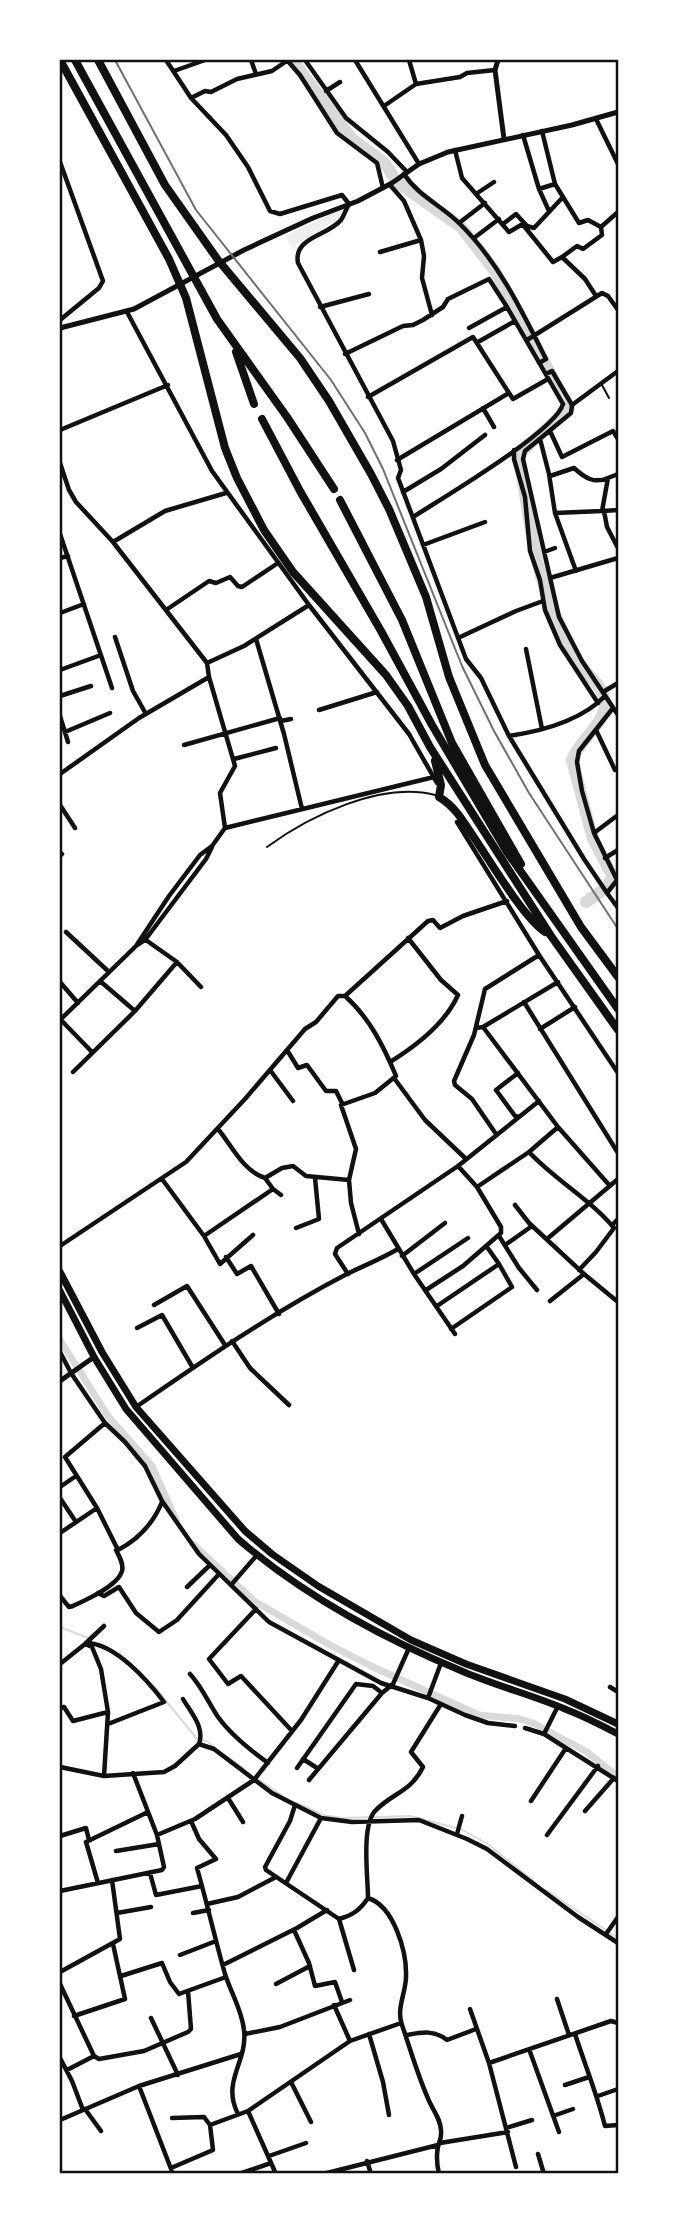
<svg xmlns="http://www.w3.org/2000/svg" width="678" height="2233" font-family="'Roboto Serif',serif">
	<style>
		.green { fill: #eee }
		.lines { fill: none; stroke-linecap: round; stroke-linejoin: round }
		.stream { stroke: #d9d9d9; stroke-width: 2 }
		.canal { stroke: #d9d9d9; stroke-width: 7 }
		.river { stroke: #d9d9d9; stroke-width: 12 }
		.service { stroke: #111; stroke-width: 2 }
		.minor { stroke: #111; stroke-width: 4.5 }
		.tertiary { stroke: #111; stroke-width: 5 }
		.trunk { stroke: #111; stroke-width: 7 }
		.motorway { stroke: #111; stroke-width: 8 }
		.tram { stroke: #707070; stroke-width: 2 }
		.neatline { fill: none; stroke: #111; stroke-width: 2.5 }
	</style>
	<rect width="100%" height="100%" fill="#fff"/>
	<!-- green -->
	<path class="green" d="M345 207 339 218 297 244 294 251 285 236Z"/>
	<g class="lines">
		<!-- stream -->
		<path class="stream" d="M60 1627 88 1638
			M154 1686 197 1739 206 1741 215 1747
			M222 1753 243 1768
			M256 1778 283 1796
			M297 1803 323 1815 342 1818 410 1816 456 1828
			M461 1829 489 1845 536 1883
			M546 1890 606 1930
			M610 1933 618 1938"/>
		<!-- canal -->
		<path class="canal" d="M60 1340 108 1416 152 1466 176 1520
			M193 1544 254 1601 330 1645 371 1666 479 1715 520 1719 533 1723 587 1752 618 1777"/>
		<!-- river -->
		<path class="river" d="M292 60 352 139 384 162 397 182 461 227 495 271 569 408 519 454C528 509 533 571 558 621 565 635 571 652 580 665 589 676 606 689 605 705 603 726 579 740 572 760L593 839 613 877 606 888 586 902"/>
		<!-- service -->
		<path class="service" d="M602 385 609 398
			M267 847C309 816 382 781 435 795"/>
		<!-- minor -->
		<path class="minor" d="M166 60 191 98 226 135 248 167 270 211 280 214 342 195 349 204C346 209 344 216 341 220 328 236 293 237 298 263L393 441 401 470 398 478 466 659 481 678 509 736 584 859 607 893
			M251 60 256 74
			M287 60 300 75 337 133 377 163 383 188
			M305 60 346 118 388 152 407 172
			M355 60 419 164
			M409 60 416 84
			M174 71 205 60
			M326 91 340 82
			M191 98 205 91 211 92 237 79 272 71 288 60
			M384 106 416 84 460 77 467 73 495 70
			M596 119 618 164
			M542 131 555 184
			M523 135 539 189 549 211
			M455 150 462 178 509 232 521 225 524 226 553 262 562 257 585 279 596 296
			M60 162 103 281 99 288 60 320
			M404 174C419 197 443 206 461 225 499 263 522 311 546 359L539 363
			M390 185 404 201 421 240 424 256 422 278 432 315
			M539 189 555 184 579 223 588 220 601 227
			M476 194 494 182
			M459 223 485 203
			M503 224 516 214 527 226 534 228 563 197
			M474 238 499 219
			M380 252 421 240
			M562 257 577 246 583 249 602 235 601 227 618 212
			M320 307 369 294
			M127 312 212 471 309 605 409 734 437 783
			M469 328 507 307
			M527 340 602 293 608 296 618 310
			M478 342 515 321
			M345 354 403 326 413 325 423 320 443 307 448 299 489 279 507 307 563 404
			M546 374 552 371 572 405
			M509 393 513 399 548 379
			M368 397 473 337 509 393 397 460
			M572 405 571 413 525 451 523 459 559 617 582 661 618 715
			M572 405 618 371
			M483 408 494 427
			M60 430 168 385
			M550 431 562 457 613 431 618 439
			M540 439 549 474 555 513 602 511 608 478 618 474
			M514 450V459L525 497 530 551 540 580 545 610 560 645 598 703
			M60 463 69 490 76 502 113 542 207 663 209 677 235 766 220 793 225 828
			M550 476 574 468C585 478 594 484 608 478
			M403 492 441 469 485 435
			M603 511 618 510
			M604 511 607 527 618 548
			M555 513 576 571
			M413 517C441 499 556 431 563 404
			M60 534 112 688
			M113 542 165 511 226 493
			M423 545 485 522
			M544 552 555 548
			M60 558 68 556
			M550 578 618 558
			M166 610 209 581 216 583 230 577 238 586 242 587 278 563
			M60 613 84 604
			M115 637 133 691 146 714
			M458 638 516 611 543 601
			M256 639 284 734 302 809
			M526 649 542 729
			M207 663 244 646 309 605
			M60 670 101 655
			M603 692 618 683
			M60 696 91 686
			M613 708 579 751 577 762 582 791 594 833 617 880
			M319 710 377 692
			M60 716 68 742
			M281 721 291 719
			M596 730 615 770
			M65 732 110 713
			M509 736C542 731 582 720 605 696
			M184 745 280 718
			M234 759 276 748
			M60 774 139 718 209 677
			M60 805 75 828
			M457 822 539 955 618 1073
			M594 833 618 815
			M60 856 62 854
			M605 858 618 850
			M618 879 607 893 618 908
			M66 932 109 972
			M143 938 177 962 201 987
			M136 946 169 896 200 855 212 846 225 828 434 777
			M60 982 78 1003
			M345 996C369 1017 384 1047 396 1076L375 1093 341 1105 356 1149 349 1180 351 1203 359 1234
			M345 996 428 921 433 920 440 928 463 916 507 901
			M524 1002 618 1153
			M135 1011 177 962
			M60 1019 92 1052
			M60 1020 136 946 145 940 206 859 212 847
			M483 1027 558 1127 610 1186
			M476 1028 483 1027 558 982
			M540 1029 575 1007
			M287 1050 298 1068 307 1065 326 1091H336L342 1103
			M390 1062C416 1046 445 1024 458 995L441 980 408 938
			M270 1070 293 1101
			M73 1072 135 1011 100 981
			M518 1073 496 1090 515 1116 519 1117
			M394 1078 425 1120 465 1158
			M218 1129C232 1146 243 1171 265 1178L282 1168 293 1166 306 1176 349 1180
			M496 1134 472 1099 455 1085 454 1081 474 1035 485 989 539 955
			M529 1152C555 1180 590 1199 614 1228L596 1252 579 1270
			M265 1178 273 1189 281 1195
			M162 1179 204 1236 273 1189
			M477 1187 529 1152 558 1127
			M515 1205 529 1223 584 1274 618 1302
			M381 1219 414 1274 455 1334
			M612 1225 618 1219
			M296 1228 319 1219 315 1178
			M204 1236 220 1264 253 1235
			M499 1236 519 1268 537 1290
			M547 1239 618 1179
			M505 1245 532 1226
			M60 1246 186 1162 245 1099 305 1029 316 1022 338 996H345
			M487 1247 499 1264
			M402 1256 445 1223
			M226 1257 237 1274 251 1266 279 1314
			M348 1274 335 1254 337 1248 458 1166 539 1101
			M414 1274 468 1238
			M426 1290 463 1266 501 1233V1227L477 1187 458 1166
			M550 1301 584 1274
			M154 1305 187 1286 225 1345
			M437 1306 499 1264 512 1287 451 1329
			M137 1328 162 1315 193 1368
			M232 1341 250 1368 289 1405
			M60 1352 71 1373 105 1423 125 1442 145 1466 162 1501 199 1554 269 1622 381 1683 428 1698 465 1715 488 1723 515 1726
			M136 1407C204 1360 272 1313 345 1275 363 1266 381 1259 398 1249
			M60 1487 76 1476
			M60 1498 76 1522
			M97 1508 118 1550C139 1539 153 1524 162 1502
			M60 1533 97 1508 65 1457 105 1423
			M231 1585 257 1555
			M187 1587 210 1565
			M98 1593 104 1596 119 1587 136 1613 159 1632 177 1620 219 1574
			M60 1596 69 1607 73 1606C86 1600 118 1586 122 1571 124 1564 119 1556 116 1550
			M256 1609 209 1659 228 1684 241 1676 292 1731
			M86 1643C115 1643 148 1681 164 1702L108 1724
			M85 1644 92 1647 101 1669 108 1712 104 1776
			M60 1664 85 1644 104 1626
			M190 1674C202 1687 208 1702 218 1717 231 1735 250 1750 268 1763
			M610 1687 618 1692
			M428 1698 441 1663
			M60 1708 64 1707 73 1721 108 1712
			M525 1728 544 1734 618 1781
			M544 1734 558 1706
			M199 1744 214 1749 272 1793 321 1818 352 1822 419 1820 467 1839 487 1849 578 1917 618 1943
			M303 1759 317 1768
			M60 1767 104 1776 164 1772 175 1766 199 1744C205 1727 191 1713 183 1699
			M297 1768 356 1684 373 1686 382 1693
			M309 1780 382 1693 393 1684 409 1648
			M228 1798 243 1822
			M531 1801 566 1748
			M295 1805 290 1821 265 1867 266 1870 339 1919C353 1915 360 1910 368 1898
			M585 1811 614 1778
			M191 1821 199 1839 216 1859 197 1868C207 1903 215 1939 225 1974 231 1993 242 2010 244 2030 248 2062 221 2081 238 2114
			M457 1834 462 1816
			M157 1835 195 1819 254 1780 301 1720 339 1660
			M547 1835 598 1766
			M60 1836 86 1828 89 1840
			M116 1851 159 1844
			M150 1873 156 1895 202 1886
			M98 1883 86 1842 148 1812
			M286 1883 321 1818
			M60 1891 162 1870 164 1867 157 1835 133 1773
			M368 1898C394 1906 407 1952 406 1977 406 1992 396 2009 402 2025 410 2048 417 2073 427 2096 431 2108 441 2118 441 2131 442 2137 439 2142 438 2147 436 2156 437 2165 439 2174
			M368 1898C368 1877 361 1827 375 1811 392 1793 411 1792 423 1767L411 1752 441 1704
			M207 1904 238 1897 276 1877
			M117 1913 151 1907
			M193 1913 209 1910
			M339 1919 354 1970
			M294 1930 309 1963 315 1986 335 1982 342 2002
			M606 1934 618 1917
			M180 1955 216 1941
			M223 1965 297 1928 327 1910
			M60 1972 120 1939 112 1880
			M121 1976 162 1963 170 1982 179 1994 226 1977
			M60 1984 94 2056 99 2059 144 2051 188 2032 191 2029 188 1991
			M276 1984 310 1966
			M557 1999 569 2035
			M334 2005 350 2041
			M470 2009 489 2063 516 2167
			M74 2016 125 1999 113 1944
			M151 2018 178 2075
			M245 2034 280 2027 350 2000
			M369 2034 383 2082 389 2115
			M575 2034C585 2065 597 2094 605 2126L618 2125
			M407 2035C423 2032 434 2030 447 2040L476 2029
			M529 2049 559 2132
			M60 2058 72 2081 83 2110
			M489 2063 611 2021 618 2023
			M67 2070 94 2056
			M291 2082 311 2122
			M565 2085 589 2077
			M139 2086 173 2174
			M598 2096 618 2089
			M85 2109 101 2131
			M248 2111 350 2041 401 2023
			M553 2116 573 2109
			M172 2118 204 2117 210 2125
			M60 2120 139 2086 241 2054
			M506 2128 532 2120
			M440 2143 508 2132
			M538 2154 544 2174
			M269 2156 306 2143
			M367 2161 371 2174
			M171 2168 213 2150 210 2125 248 2111 276 2174
			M239 2174 271 2163
			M323 2174 438 2145"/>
		<!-- tertiary -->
		<path class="tertiary" d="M498 60 495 70 504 139
			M60 328 134 309 244 250 313 218 358 201 392 183 419 164 448 152 572 125 618 112
			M60 1381 94 1357"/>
		<!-- trunk -->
		<path class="trunk" d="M60 1272 102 1352 136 1407 245 1531 272 1554 318 1586 411 1640 466 1664 565 1699 618 1724
			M60 1291 94 1357 126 1409 238 1539C303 1595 384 1639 464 1672 497 1686 532 1695 565 1709 583 1716 601 1725 618 1734"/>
		<!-- motorway -->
		<path class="motorway" d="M60 60 169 259 186 298 225 448 237 478 264 530 293 572 386 675 408 706 430 747 551 936 618 1030
			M75 60 217 319 287 417 334 489
			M98 60 165 185 218 260 300 358 329 401 371 474 389 509 426 597 449 677 485 765 581 927 618 977
			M236 352 254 404
			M262 419 300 491 381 631 432 725 507 852 618 1009
			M340 500 402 620 452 743 521 864
			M435 761 441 785 439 797C454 806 462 819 471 833 489 859 522 916 545 932"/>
		<!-- tram -->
		<path class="tram" d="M115 60 196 210 331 380 365 433 383 469 462 666 494 731 529 793 618 929"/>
	</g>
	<!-- border -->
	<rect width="678" height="2233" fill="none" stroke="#ffffff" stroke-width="122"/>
	<rect x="61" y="61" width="556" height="2111" class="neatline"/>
</svg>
